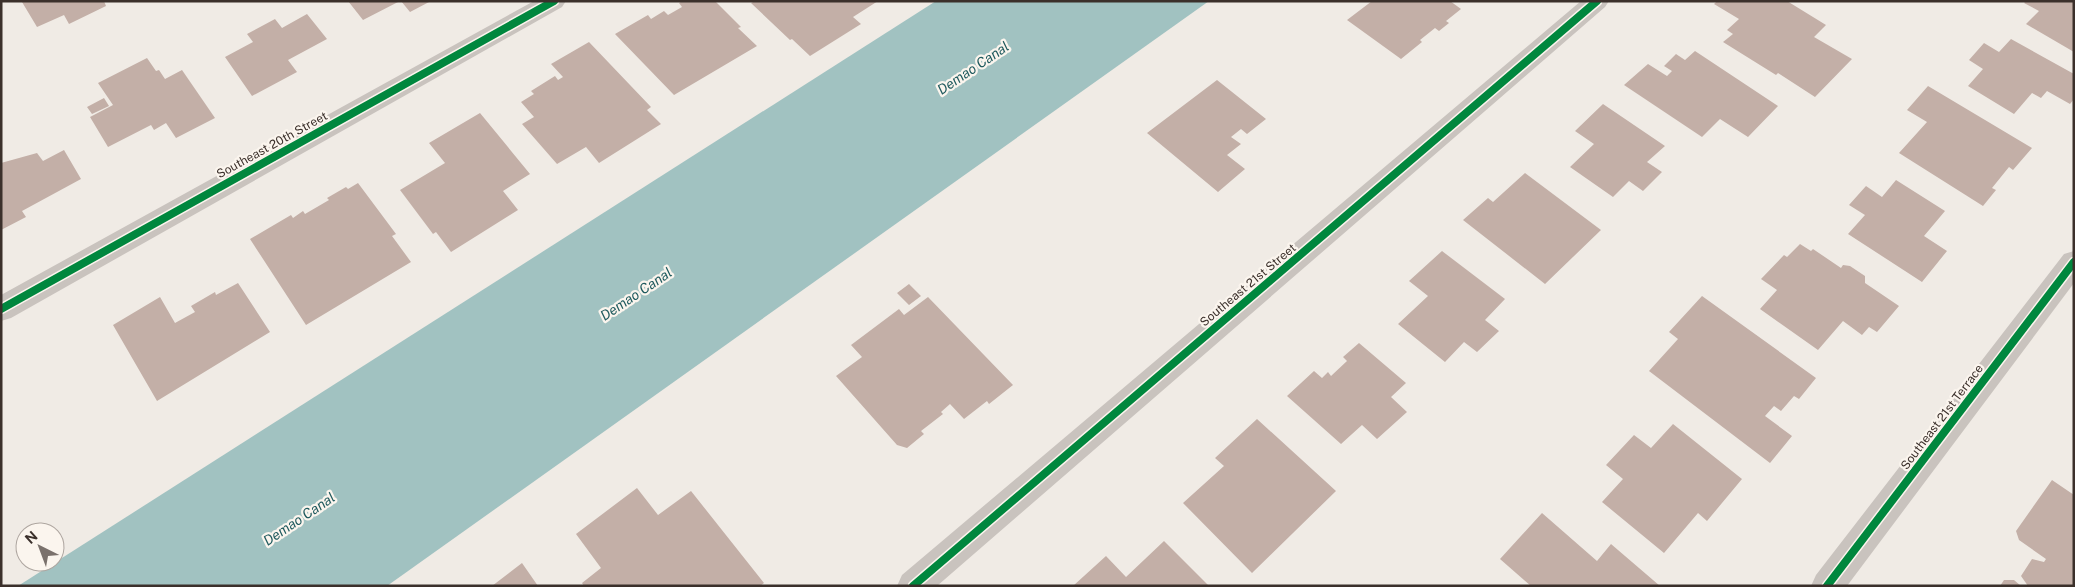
<svg xmlns="http://www.w3.org/2000/svg" width="2075" height="587" font-family="'Public Sans',sans-serif">
	<style>
		.water { fill: #a1c2c1 }
		.building { fill: #c3afa7 }
		.lines { fill: none; stroke-linecap: round; stroke-linejoin: round }
		.minor { fill: #c9c3be; fill-rule: evenodd }
		.cycleway-casing { stroke: #fbf5ee; stroke-width: 11 }
		.cycleway { stroke: #00873e; stroke-width: 8 }
		.labels { text-anchor: middle; dominant-baseline: central; stroke-width: 4.5; stroke-linejoin: round; paint-order: stroke }
		.street-label { font-size: 12px; fill: #3b302b; stroke: #fbf5ee }
		.water-label { font-size: 14px; font-style: italic; fill: #1f5a5e; stroke: #fbf5ee }
	</style>
	<rect width="100%" height="100%" fill="#f0ebe5"/>
	<!-- water -->
	<path class="water" d="M936 1H1209L387 586H18Z"/>
	<!-- building -->
	<path class="building" d="M104 1 106 6 69 24 64 15 37 27 22 2Z
		M348 1H400L363 20Z
		M401 1H431L410 12Z
		M682 1H715L741 27 738 28 757 46 674 95 615 34 648 15 651 19 664 11 668 15 682 7 679 3Z
		M755 1H878L853 17 861 24 810 56 792 39 790 40 751 3Z
		M1372 1H1450L1461 9 1446 21 1449 23 1439 31 1435 28 1420 40 1422 42 1401 59 1347 20Z
		M1717 1H1787L1826 25 1814 37 1852 59 1815 97 1778 73 1776 75 1723 42 1733 34 1727 30 1739 19 1714 4Z
		M2026 1H2074V52L2026 24 2039 11 2024 3Z
		M307 14 327 39 288 60 297 72 252 96 225 57 253 42 247 34 275 19 282 28Z
		M2011 39 2074 74V99L2070 104 2047 91 2041 98 2032 93 2014 114 1968 86 1983 69 1969 60 1984 43 1999 52Z
		M589 42 651 107 647 110 661 124 599 163 586 147 557 164 522 124 534 117 521 102 534 94 531 91 555 76 558 80 563 77 551 64Z
		M1695 51 1778 106 1748 137 1720 119 1702 137 1624 85 1648 64 1667 76 1672 71 1664 66 1676 54 1685 60Z
		M147 58 156 71 159 70 165 79 182 70 215 118 176 138 166 123 154 130 151 125 108 147 90 117 113 105 98 83Z
		M1217 80 1266 119 1247 134 1241 129 1231 137 1241 144 1227 155 1245 169 1218 192 1147 133Z
		M1928 86 2032 148 2013 170 2009 167 1992 188 1996 190 1983 206 1899 153 1927 122 1907 110Z
		M104 98 109 106 92 114 87 107Z
		M1603 104 1665 146 1647 162 1662 172 1643 191 1629 181 1613 197 1570 167 1594 144 1575 131Z
		M480 113 530 174 503 191 518 210 451 252 436 232 433 234 400 190 445 163 429 143Z
		M64 150 81 179 22 211 26 217 1 230V163L37 153 43 161Z
		M1525 173 1601 230 1545 284 1463 220 1488 198 1493 202Z
		M1896 180 1945 211 1924 236 1947 251 1922 282 1848 234 1865 215 1849 205 1866 186 1882 197Z
		M358 183 396 234 392 236 411 262 306 325 250 239 291 215 293 218 303 211 305 214 329 200 327 198 346 187 348 189Z
		M1800 244 1811 251 1813 249 1841 268 1843 265 1850 266 1865 276V283L1899 306 1877 332 1869 327 1862 335 1843 321 1818 350 1760 309 1777 290 1761 279 1784 255 1787 257Z
		M1442 251 1505 299 1485 320 1499 331 1477 352 1464 342 1445 362 1398 324 1428 296 1409 281Z
		M238 283 270 332 157 401 113 325 160 297 175 323 195 312 191 306 215 292 216 295Z
		M909 284 921 296 909 305 897 293Z
		M1702 296 1816 378 1799 399 1794 396 1781 411 1774 406 1765 416 1792 436 1770 463 1649 371 1678 339 1669 332Z
		M928 297 1013 385 989 404 987 401 964 419 950 404 941 412 943 414 921 431 924 434 907 448 897 445 836 376 862 357 851 345 899 309 904 315Z
		M1359 343 1406 383 1391 397 1407 412 1377 439 1362 425 1341 444 1287 396 1314 371 1322 378 1328 372 1331 376 1347 361 1343 357Z
		M1257 419 1336 491 1252 573 1183 503 1224 466 1215 458Z
		M1673 424 1742 479 1707 521 1698 513 1664 553 1602 502 1623 479 1606 465 1634 435 1651 448Z
		M2052 480 2074 495V586H2028L2021 576 2032 559 2044 562 2046 559 2019 540 2016 531Z
		M637 488 658 515 691 491 764 583 760 586H584L582 583 601 568 576 534Z
		M1542 513 1597 561 1611 544 1660 586H1531L1500 559Z
		M1164 541 1209 586H1073L1106 556 1126 577Z
		M522 563 538 586H492Z
		M2004 580H2014L2021 586H2000Z"/>
	<g class="lines">
		<!-- minor -->
		<path class="minor" d="M534 1H566L562 7 11 318 1 321V295Z
			M1581 1H1609L1605 7 937 586H897L902 575Z
			M2074 251V283L1847 586H1811L1816 575 2064 254Z"/>
		<defs>
			<path id="cycleway" d="M1 309 554 1
				M913 586 1597 1
				M1827 586 2074 262"/>
		</defs>
		<!-- cycleway casing -->
		<use href="#cycleway" class="cycleway-casing"/>
		<!-- cycleway -->
		<use href="#cycleway" class="cycleway"/>
	</g>
	<g class="labels">
		<!-- street labels -->
		<g class="street-label">
			<text transform="translate(272 145) rotate(-29)">Southeast 20th Street</text>
			<text transform="translate(1248 285) rotate(-40)">Southeast 21st Street</text>
			<text transform="translate(1942 417) rotate(-53)">Southeast 21st Terrace</text>
		</g>
		<!-- water labels -->
		<g class="water-label">
			<text transform="translate(973 68) rotate(-34)">Demao Canal</text>
			<text transform="translate(636 294) rotate(-34)">Demao Canal</text>
			<text transform="translate(299 519) rotate(-34)">Demao Canal</text>
		</g>
	</g>
	<!-- border -->
	<rect width="2075" height="587" fill="none" stroke="#3b302b" stroke-width="5"/>
	<!-- north arrow -->
	<g transform="translate(40 547) rotate(318)"><circle r="24" fill="#fbf5ee" stroke="#aea6a0"/>
	<path d="M0-4L9 19L0 12L-9 19Z" fill="#7a716c"/>
	<text y="-8" font-size="14" font-weight="bold" text-anchor="middle" fill="#3b302b">N</text>
	</g>
</svg>
